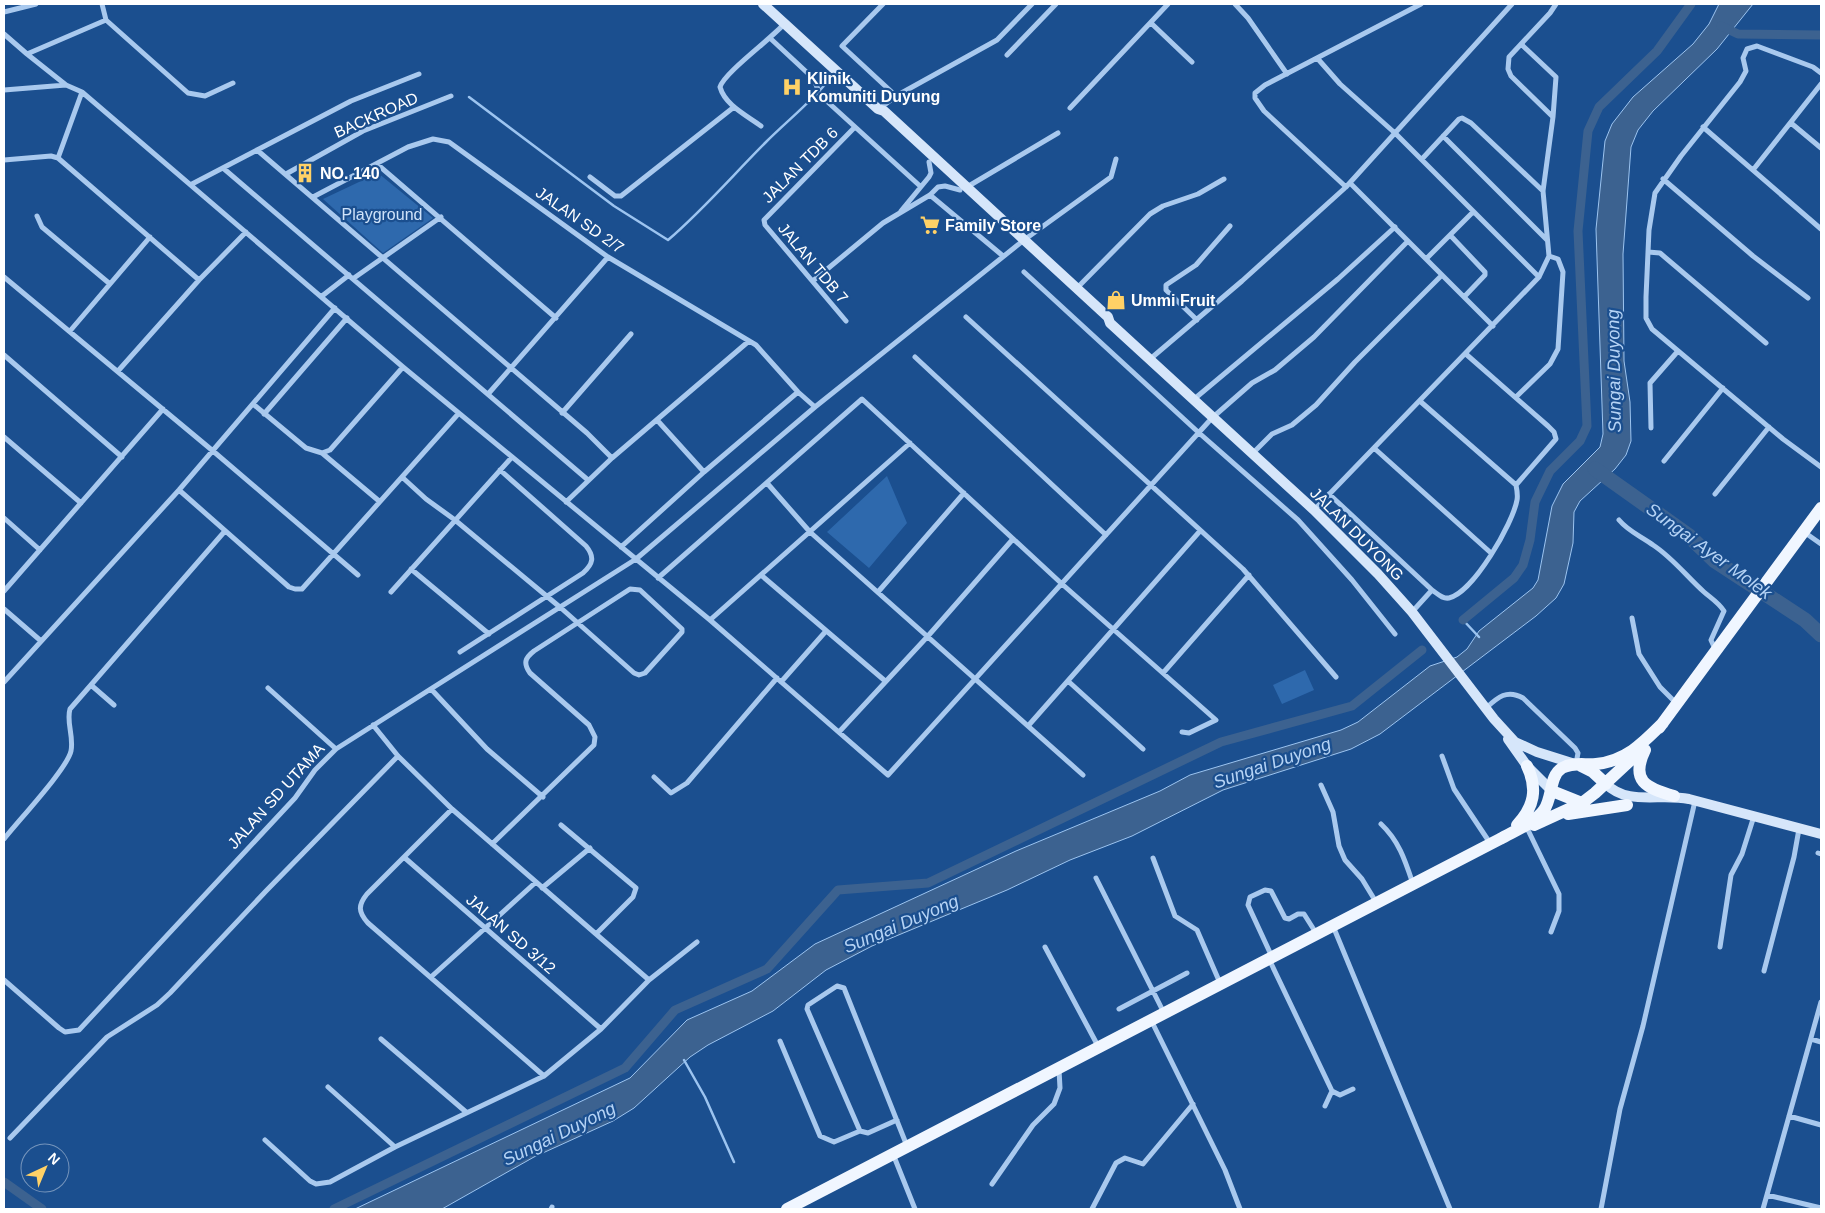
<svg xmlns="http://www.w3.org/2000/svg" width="1825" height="1213" font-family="Arial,sans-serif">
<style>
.green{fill:#2e69ad}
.water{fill:#3c6290;stroke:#9cc4f0}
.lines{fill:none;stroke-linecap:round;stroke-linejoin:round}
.stream{stroke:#9cc4f0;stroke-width:2.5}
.canal{stroke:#3c6290;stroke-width:9}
.river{stroke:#3c6290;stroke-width:15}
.minor{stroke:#a9c9ee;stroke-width:5}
.secondary{stroke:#d6e6fa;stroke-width:10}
.primary{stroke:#f0f6ff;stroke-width:12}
.labels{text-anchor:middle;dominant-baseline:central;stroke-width:4.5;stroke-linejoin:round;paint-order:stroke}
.poi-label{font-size:16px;font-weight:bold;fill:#fff;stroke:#1b4f8f;text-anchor:start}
.street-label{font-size:16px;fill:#fff;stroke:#1b4f8f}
.park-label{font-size:16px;fill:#cfe3fa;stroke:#1b4f8f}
.water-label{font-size:18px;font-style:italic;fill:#b5d3f5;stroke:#1b4f8f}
</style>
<rect width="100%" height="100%" fill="#1b4f8f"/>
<path class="green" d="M378,173l55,45 -50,35 -60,-54z
M887,476l20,47 -38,45 -42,-36z
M1305,670l9,20 -32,14 -9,-19z"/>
<path class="water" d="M1719,4h34l-36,45 -64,62 -15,19 -7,17 -8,107 1,107 6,41 1,39 -5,14 -11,14 -35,32 -6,11 -1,31 -9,41 -8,14 -20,18 -156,118 -29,15 -128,41 -91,46 -62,24 -63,30 -135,56 -46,24 -53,41 -65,34 -18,12 -56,51 -21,13 -79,36 -92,52h-87l275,-131 57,-58 65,-29 63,-47 201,-93 144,-60 30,-16 151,-45 17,-8 72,-56 27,-9 10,-8 12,-18 54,-43 5,-8 14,-74 11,-22 37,-37 3,-13 -7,-205 9,-88 7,-17 21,-27 60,-53 16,-20z"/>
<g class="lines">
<path class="stream" d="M469,97l145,109 54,34c35,-30 65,-65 98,-98 21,-21 44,-39 62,-61
M1463,620l16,17
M684,1060l21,37 29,65"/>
<path class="canal" d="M1721,26l17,8 83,1
M1463,620l51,-42 9,-13 7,-25 5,-38 15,-31 30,-30 7,-15 -9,-195 10,-100 11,-24 58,-56 34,-47
M4,1182l38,27
M334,1209l291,-141 50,-58 92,-41 71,-79 90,-7 293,-141 131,-36 70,-56"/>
<path class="river" d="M1595,469l93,66 27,26 90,59 16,15"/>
<path class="minor" d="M102,4l4,16 82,73 17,3 28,-13
M883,4l-41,42 54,50
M1235,4l13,14 39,56
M4,12l32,-8
M106,20l-79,34 39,31 16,7 321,275 307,253 178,155 324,-357 40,-35 23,-13 39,-33 94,-96
M1151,23l41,39
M4,34l23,20
M771,39l43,40 6,16 100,91
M1521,44l35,33 -3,40
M1007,55l49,-51
M1318,59l22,25 56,50 143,143
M1821,73l-8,-6 -56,-21 -10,3 -4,9 3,13 -6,11 -59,74 -26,37 -6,37 -3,67v21l6,11 131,110 38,28
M4,90l62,-5
M1070,108l98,-104
M879,109l17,-13 101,-56 35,-36
M1791,123l30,25
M761,126c-15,-11 -36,-21 -41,-39 4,-14 51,-48 64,-63
M1703,127l118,102
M1443,136l104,104
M257,150l330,283 25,25
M58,158l24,-66
M1422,159l37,-40 3,-1 9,5 72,68
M4,160l47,-4 7,2 141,122
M377,164l179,154
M223,168l365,312
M1753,170l68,-86
M286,174l77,-43 88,-35
M590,177l25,19h6l113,-89
M1663,179l90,77 55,42
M1350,183l143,143
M192,184l159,-83 68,-27
M967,187l91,-54
M1346,187l-82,-76 -9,-13v-5l10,-8 156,-81
M930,195l73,61
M313,197l95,-50 25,-8 16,3 159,115 148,88 42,47 17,15
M901,211l28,-34 2,-4 -2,-11
M37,216l5,11 68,57
M1450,235l35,37v3l-21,22
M1648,252l12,1 106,90
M1426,259l47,-47
M1024,272l174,160 100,88 54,60 43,54
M4,277l209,174 145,124
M354,278l87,-61
M814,280l69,-57 47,-28 8,-8 7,-1 15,4
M1077,288l73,-74 13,-8 35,-12 26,-15
M322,296l27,-21
M966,317l277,252 93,108
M1197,320l-31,-30v-5l30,-20 34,-39
M846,321l-81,-96 -1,-5 90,-92
M70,331l80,-94
M4,355l118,102
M915,357l191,178
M1149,360l93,-79 104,-94 166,-183
M118,371l81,-91 47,-48
M489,393l119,-136
M1516,397l34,-33 8,-15 5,-77 -5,-13 -9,-3
M1193,400l145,-121 57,-52
M1421,402l95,83
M253,404l53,44 16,5 8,-3 73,-83
M562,413l69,-79
M264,414l83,-96
M657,420l47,52
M1651,428l-1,-45 28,-32
M4,437l77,66
M1374,448l117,105
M322,453l57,48
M1252,454l20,-20 20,-9 24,-20 39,-43 87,-87
M1664,461l59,-73
M402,477l24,22 29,21 106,88 73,65 5,2 6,-2 37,-41v-3l-42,-39 -10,-1 -96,62c-9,7 -11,12 -4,22l59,52 6,12 -1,8 -102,99
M767,483l43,49 273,243
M179,490l110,97 6,2h7l157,-176
M1329,494l103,96
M1715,494l54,-67
M566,502l46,-44 137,-117
M1314,510l225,-233 10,-21 -6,-65 10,-74 -42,-41 -3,-7 1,-12 41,-44 6,-9
M4,518l36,32
M1619,520c10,12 22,16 34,25 20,13 34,32 51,47 7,6 15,11 20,19l-13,29 4,9
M1804,532l17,12
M621,547l83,-75 94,-80
M411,569l78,65
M761,575l123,105
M658,578l204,-179 200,185 154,136 -27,13 -7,-1
M4,591l159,-182
M391,592l121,-135
M878,592l86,-99
M4,609l37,32
M1412,612l20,-22c6,4 10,9 17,8 24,-5 64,-75 68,-98 1,-5 0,-10 -1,-15l40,-46 -2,-7 -6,-6 -81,-71
M1632,618l7,36 21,33 17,17
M710,620l200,-177
M460,652l123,-79c10,-9 12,-16 3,-27l-86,-76
M1163,673l86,-98
M1068,681l75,68
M4,682l175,-192 156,-182
M781,682l45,-51
M91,685l23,20
M268,688l68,61
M431,689l56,60 56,48
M1486,708c12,-11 21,-19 37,-10l52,50 3,5 -2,11
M373,725l25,31 54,53 197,171
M1028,726l172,-195
M839,732l89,-96 85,-97
M1442,756l12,33 36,54
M654,777l17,16 16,-10 90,-105
M1321,785l12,27 6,34 6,14 17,19 14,23
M452,809l-85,85c-9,11 -9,18 1,29l176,153
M1381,824c18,17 24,36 32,60
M561,825l75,63 -3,9 -36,36
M1527,828l32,66v17l-8,21
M4,839c14,-18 63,-70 67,-88 3,-15 -5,-29 -1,-42l155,-178
M1818,853l3,1
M405,858l196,171
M1153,858l22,58 22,14 23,53
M1096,878l68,135
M542,888l48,-40
M1333,926l117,283
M1045,947l53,99
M1720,947l11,-72 11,-21 12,-38
M1272,957l-24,-52 2,-8 15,-7 6,1 14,27 4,1 9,-5h6l12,19
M1269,959l63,132 -7,15
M1764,971l30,-114 5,-28
M431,977l105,-95
M4,980l55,48 6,4 14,-2 216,-232 20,-28 21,-21 300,-190 179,-152 209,-167 87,-63 5,-18
M1119,1009l68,-36
M1151,1020l74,150 15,39
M381,1039l85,73
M1811,1039l10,3
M780,1041l40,95 14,6 26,-11
M328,1087l67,60
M1332,1091l8,4 13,-6
M1789,1116l32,9
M897,1120l-29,13 -8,-2 -53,-122 1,-4 29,-19 7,2 63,158
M10,1138l97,-101 50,-32 13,-12 96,-102 132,-135
M265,1140l45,41 6,3 14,-2 65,-35 149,-71 57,-47 48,-49 48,-38
M893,1154l22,55
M992,1184l41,-59 21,-21 6,-16 -1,-18
M1767,1195l54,13
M551,1209l1,-2
M1092,1209l24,-46 9,-5 18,6 50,-60
M1601,1209l19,-100 23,-83 52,-225
M1763,1209l58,-207"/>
<path class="secondary" d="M763,4l115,105 6,2 224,206 2,6 204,187 64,64 34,38 82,107 21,23 22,10 38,12
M1508,739l19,27 25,25
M1606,784c22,22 53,9 83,15l132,35"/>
<path class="primary" d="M1659,728l162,-220
M1645,750c-15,31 1,38 29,46
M1581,766l12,6 13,12
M1552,791l30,12
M1568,814l59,-9
M1517,825c17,-18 21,-36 10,-59
M1534,825l48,-22 13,-10 41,-38
M787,1209l713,-370c14,-8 35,-16 44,-29 9,-13 5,-34 18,-42 10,-6 23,-3 34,-4 30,-3 47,-21 67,-41"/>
</g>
<defs>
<symbol id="hospital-bare" viewBox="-9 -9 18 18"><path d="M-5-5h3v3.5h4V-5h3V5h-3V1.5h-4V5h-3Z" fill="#ffd166" stroke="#1b4f8f" stroke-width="2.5" paint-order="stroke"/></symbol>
<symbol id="building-bare" viewBox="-9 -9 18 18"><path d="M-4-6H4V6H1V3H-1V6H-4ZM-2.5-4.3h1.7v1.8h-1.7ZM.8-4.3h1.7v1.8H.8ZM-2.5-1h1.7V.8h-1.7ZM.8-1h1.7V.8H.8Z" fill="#ffd166" stroke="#1b4f8f" stroke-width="2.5" paint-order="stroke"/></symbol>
<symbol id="supermarket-bare" viewBox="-9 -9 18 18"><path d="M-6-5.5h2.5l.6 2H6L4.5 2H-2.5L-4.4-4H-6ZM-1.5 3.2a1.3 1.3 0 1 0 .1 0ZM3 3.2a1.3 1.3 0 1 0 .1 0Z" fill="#ffd166" stroke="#1b4f8f" stroke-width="2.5" paint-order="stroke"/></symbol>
<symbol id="shop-bare" viewBox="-9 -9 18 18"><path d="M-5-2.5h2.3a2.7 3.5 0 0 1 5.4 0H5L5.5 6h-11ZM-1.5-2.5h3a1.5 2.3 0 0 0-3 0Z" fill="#ffd166" stroke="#1b4f8f" stroke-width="2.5" paint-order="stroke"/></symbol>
</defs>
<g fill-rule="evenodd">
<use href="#hospital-bare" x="778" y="73" width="28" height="28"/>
<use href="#building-bare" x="291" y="159" width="28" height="28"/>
<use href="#supermarket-bare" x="916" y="211" width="28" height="28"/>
<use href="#shop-bare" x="1102" y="286" width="28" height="28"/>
</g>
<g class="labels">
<g class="poi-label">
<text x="807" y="78">Klinik<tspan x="807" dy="18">Komuniti Duyung</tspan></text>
<text x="320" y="173">NO. 140</text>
<text x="945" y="225">Family Store</text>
<text x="1131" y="300">Ummi Fruit</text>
</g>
<g class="street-label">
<text transform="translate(376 115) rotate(-24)">BACKROAD</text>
<text transform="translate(800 165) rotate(-45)">JALAN TDB 6</text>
<text transform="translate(580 220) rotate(35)">JALAN SD 2/7</text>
<text transform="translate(813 263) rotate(50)">JALAN TDB 7</text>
<text transform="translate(1357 534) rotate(45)">JALAN DUYONG</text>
<text transform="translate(276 796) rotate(-48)">JALAN SD UTAMA</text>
<text transform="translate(511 934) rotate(41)">JALAN SD 3/12</text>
</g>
<g class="park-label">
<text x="382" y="214">Playground</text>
</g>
<g class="water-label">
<text transform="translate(1614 371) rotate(-91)">Sungai Duyong</text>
<text transform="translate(1709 551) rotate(36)">Sungai Ayer Molek</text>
<text transform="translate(1272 763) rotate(-19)">Sungai Duyong</text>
<text transform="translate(901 924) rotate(-23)">Sungai Duyong</text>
<text transform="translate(559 1134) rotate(-26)">Sungai Duyong</text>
</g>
</g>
<rect width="1825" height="1213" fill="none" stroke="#ffffff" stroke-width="10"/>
<g transform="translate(45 1168) rotate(44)"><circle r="24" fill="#1b4f8f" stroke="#7695bc"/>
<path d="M0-4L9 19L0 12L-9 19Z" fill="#ffd166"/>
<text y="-8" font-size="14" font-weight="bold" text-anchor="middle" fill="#ffffff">N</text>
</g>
</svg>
